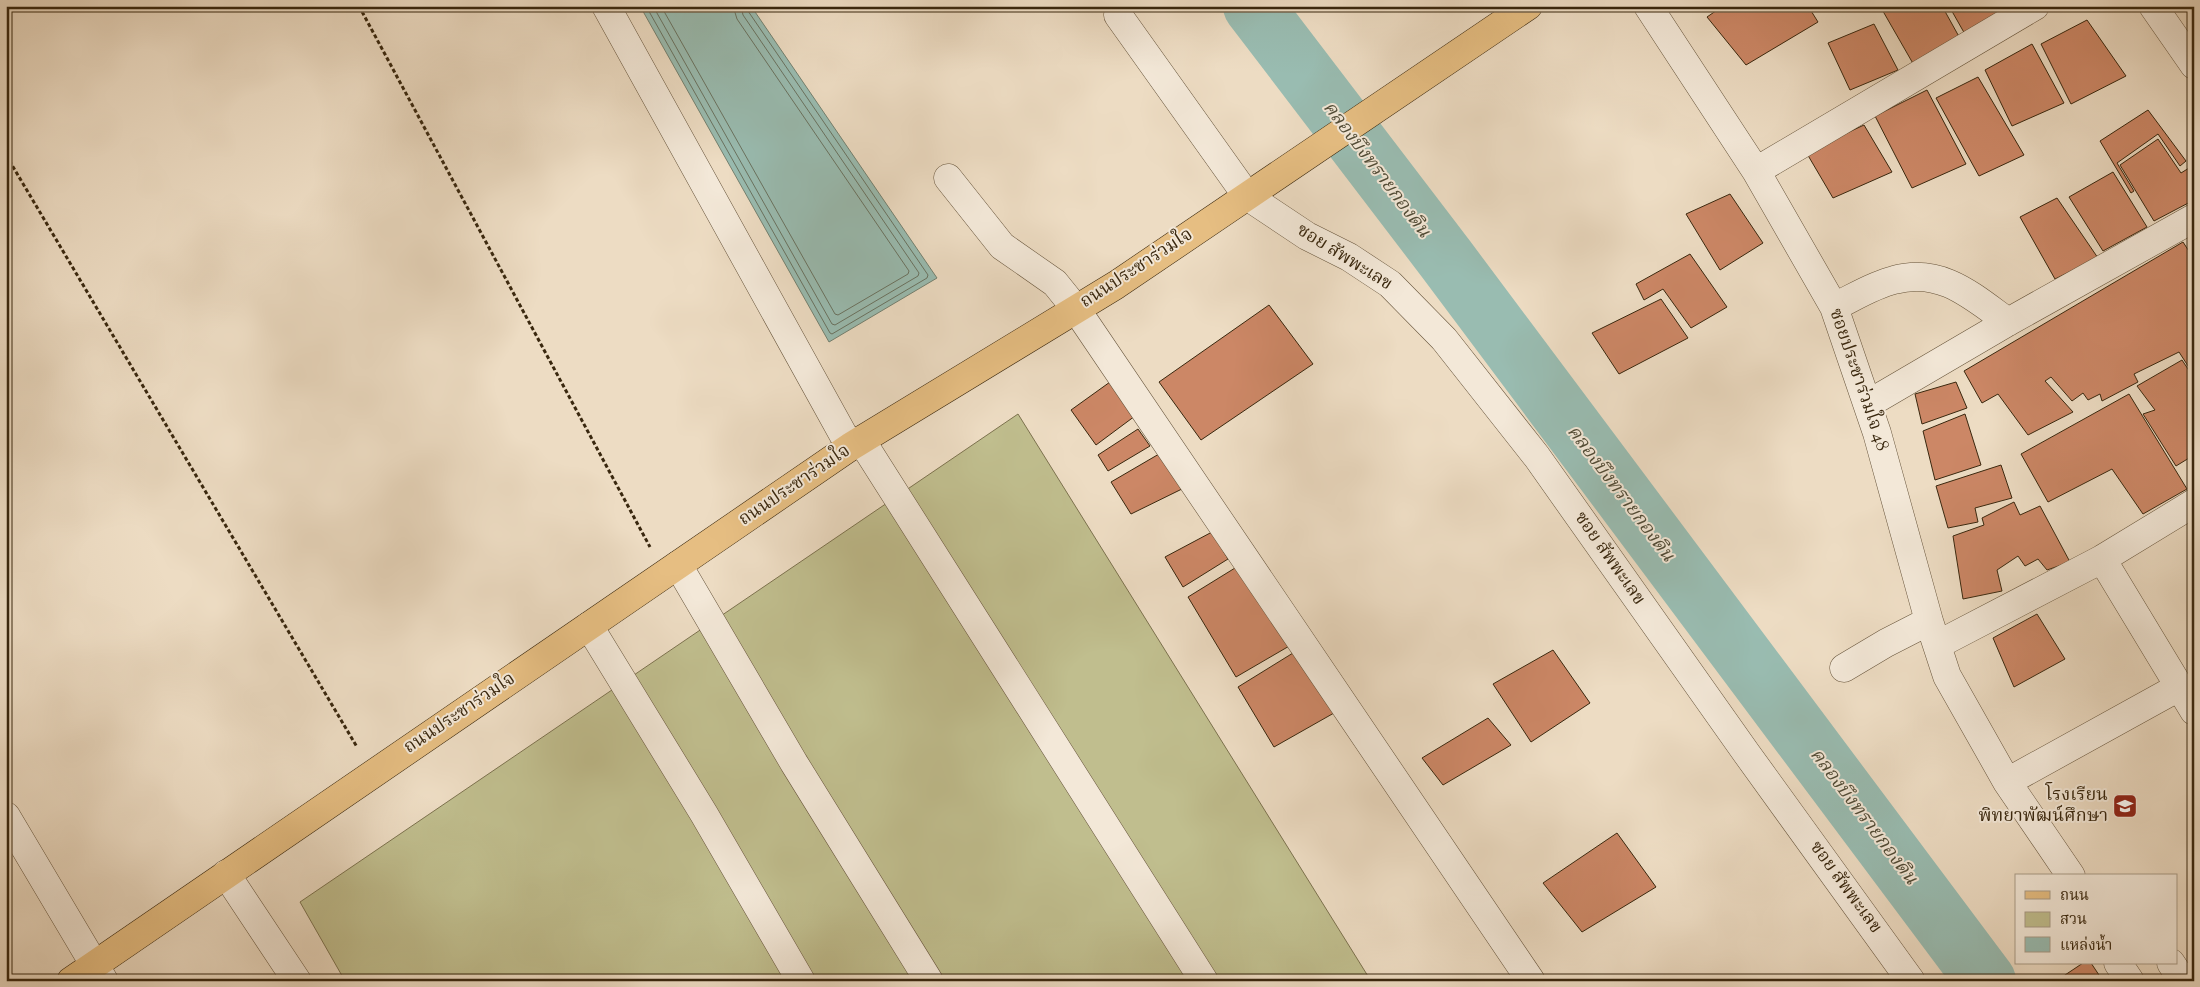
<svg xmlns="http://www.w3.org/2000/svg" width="2200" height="987" font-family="'Sorts Mill Goudy','Noto Serif Thai',serif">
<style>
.green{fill:#c0be8e;stroke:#7c724e}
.water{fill:#99bcb1;stroke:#738070}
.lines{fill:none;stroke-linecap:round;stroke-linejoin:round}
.shore{stroke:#697260;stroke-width:1}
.river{stroke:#99bcb1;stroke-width:60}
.building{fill:#cc8766;stroke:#39270e}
.minor-casing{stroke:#66543b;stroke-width:29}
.major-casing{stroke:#39270e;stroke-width:29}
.path{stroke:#39270e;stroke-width:3;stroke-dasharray:4 2.5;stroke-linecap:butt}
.minor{stroke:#f3e8d8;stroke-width:28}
.major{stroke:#e6be82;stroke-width:28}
.labels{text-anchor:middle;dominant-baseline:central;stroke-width:4;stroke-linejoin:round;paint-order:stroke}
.street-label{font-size:18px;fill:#39270e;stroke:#f3e8d8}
.poi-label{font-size:18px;fill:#39270e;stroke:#f3e8d8;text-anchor:end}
.water-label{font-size:19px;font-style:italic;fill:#514c37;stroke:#f3e8d8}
</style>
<rect width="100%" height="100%" fill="#eddcc3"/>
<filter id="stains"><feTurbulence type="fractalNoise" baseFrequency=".004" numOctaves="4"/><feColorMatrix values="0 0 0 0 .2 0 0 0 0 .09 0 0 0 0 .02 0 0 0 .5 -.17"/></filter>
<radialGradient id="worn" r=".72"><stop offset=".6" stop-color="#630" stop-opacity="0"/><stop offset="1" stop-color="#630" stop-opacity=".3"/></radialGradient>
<path class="green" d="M1018,414l353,567h-1026l-45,-79z"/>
<path class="water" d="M640,6h111l186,272 -108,64z"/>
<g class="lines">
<path class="shore" d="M646,6l184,327 2,1 95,-56 1,-3 -180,-264 -1,-5
M653,6l179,318 3,1 83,-49 1,-3 -176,-258 -2,-9
M661,6l174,308 3,1 70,-41 1,-3 -172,-252 -4,-13"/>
<path class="river" d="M1253,6l193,253 540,722"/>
</g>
<path class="building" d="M1723,6h85l10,16 -72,43 -39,-48z
M1880,6h62l20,36 -47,25z
M1949,6h69l-52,30z
M2087,20l39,56 -55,28 -30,-60z
M1874,24l24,46 -48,20 -22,-47z
M2032,44l32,59 -52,23 -27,-56z
M1978,77l46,78 -45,21 -43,-78z
M1927,90l39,74 -54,24 -37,-72z
M2148,110l38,51 -6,5 -22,-32 -41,29 17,28 -3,2 -31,-52z
M1864,125l28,47 -59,26 -27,-46z
M2158,139l23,34 8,-5 5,7v25l-40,21 -34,-56z
M2113,172l34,55 -44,24 -34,-54z
M1730,194l33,49 -43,27 -34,-56z
M2057,198l41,60 -43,21 -35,-62z
M2183,242l11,17v107l-4,3 -11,-17 -45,22 4,8 -36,19 -2,-7 -12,6 -5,-7 -11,8 -21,-24 -6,4 28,31 -45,23 -30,-41 -16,9 -18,-32z
M1690,254l37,53 -36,21 -28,-39 -19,11 -8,-16z
M1661,299l27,39 -69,36 -27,-41z
M1269,305l44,59 -112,76 -42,-58z
M2182,360l12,18v77l-18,11 -33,-52 12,-4 -18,-24z
M1110,382l25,34 -39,29 -25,-35z
M1956,382l11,26 -45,16 -7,-30z
M2129,394l58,95 -44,25 -31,-45 -64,33 -27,-48z
M1965,414l16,51 -46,15 -12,-49z
M1138,429l12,17 -42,25 -10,-16z
M1159,454l27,33 -55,27 -20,-32z
M2001,465l11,33 -37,10 3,14 -30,6 -12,-42z
M2014,502l6,13 20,-9 30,56 -23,8 -9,-11 -13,7 -7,-10 -21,14 5,21 -39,8 -10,-63 31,-11 -2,-7z
M1212,532l16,27 -45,28 -18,-30z
M1235,568l56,77 -55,32 -48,-80z
M2037,614l28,45 -51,28 -21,-49z
M1553,650l37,53 -59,39 -38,-58z
M1293,653l41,60 -60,34 -36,-60z
M1488,718l23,27 -68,40 -21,-27z
M1617,833l39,54 -74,45 -39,-49z
M2083,963h8l12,18h-47z"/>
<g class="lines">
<defs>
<path id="minor" d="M606,6l244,441
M1648,6l108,165 78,136 43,126 52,188 18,55 60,106 64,94
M2153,6l41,59
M1118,15l129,181 60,40 42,21 41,27 54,55 93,118 210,297 164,227
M1756,171l279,-165
M948,178l54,68 53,37 21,26 455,672
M1834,307c19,-9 39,-22 60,-27 47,-13 78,16 114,42
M1868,404l140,-82 186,-104
M861,440l343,541
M2102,559l92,152
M678,565l116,198 135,218
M589,626l115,188 97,167
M1937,645l165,-86 92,-56
M1844,668l42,-25 43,-22
M2007,782l172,-95
M6,816l98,165
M226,874l71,107
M2118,963l12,18
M2171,963l12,18"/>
<path id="major" d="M71,981l779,-534 266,-162 412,-279"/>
</defs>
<use href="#minor" class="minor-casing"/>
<use href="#major" class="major-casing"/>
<path class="path" d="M359,6l291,541
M6,155l351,592"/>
<use href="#minor" class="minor"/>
<use href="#major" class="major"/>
</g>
<defs>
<symbol id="school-square" viewBox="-11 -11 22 22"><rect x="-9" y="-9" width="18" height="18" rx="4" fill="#8f2418" stroke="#f3e8d8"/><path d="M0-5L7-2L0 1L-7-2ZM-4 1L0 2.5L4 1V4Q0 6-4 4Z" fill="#fff"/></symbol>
</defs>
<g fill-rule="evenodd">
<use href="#school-square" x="2111" y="792" width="28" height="28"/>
</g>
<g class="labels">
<g class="street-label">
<text transform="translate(1344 258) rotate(32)">ซอย สัพพะเลข</text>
<text transform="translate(1137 269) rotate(-33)">ถนนประชาร่วมใจ</text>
<text transform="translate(1858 380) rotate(71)">ซอยประชาร่วมใจ 48</text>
<text transform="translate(795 486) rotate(-34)">ถนนประชาร่วมใจ</text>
<text transform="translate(1609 559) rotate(55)">ซอย สัพพะเลข</text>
<text transform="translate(460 714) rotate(-34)">ถนนประชาร่วมใจ</text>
<text transform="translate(1845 888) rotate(54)">ซอย สัพพะเลข</text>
</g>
<g class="poi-label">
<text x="2108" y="796">โรงเรียน<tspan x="2108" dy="21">พิทยาพัฒน์ศึกษา</tspan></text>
</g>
<g class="water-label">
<text transform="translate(1376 170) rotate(53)">คลองบึงทรายกองดิน</text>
<text transform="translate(1620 494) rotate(53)">คลองบึงทรายกองดิน</text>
<text transform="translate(1863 817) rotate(53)">คลองบึงทรายกองดิน</text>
</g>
</g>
<rect width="2200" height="987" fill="none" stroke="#eddcc3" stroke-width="25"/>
<rect x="8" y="8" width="2185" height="972" fill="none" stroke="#39270e" stroke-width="2.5"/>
<rect x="12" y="12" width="2175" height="962" fill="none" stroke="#39270e"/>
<rect x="2015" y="874" width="162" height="90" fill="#f3e8d8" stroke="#a99b87"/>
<rect x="2025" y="891" width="25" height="8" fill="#e6be82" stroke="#a99b87"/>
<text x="2060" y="900" font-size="15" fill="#39270e">ถนน</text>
<rect x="2025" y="912" width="25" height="15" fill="#c0be8e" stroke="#a99b87"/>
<text x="2060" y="924" font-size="15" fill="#39270e">สวน</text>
<rect x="2025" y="937" width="25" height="15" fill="#99bcb1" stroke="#a99b87"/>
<text x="2060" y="950" font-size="15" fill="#39270e">แหล่งน้ำ</text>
<rect width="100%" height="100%" filter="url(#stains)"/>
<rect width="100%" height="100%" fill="url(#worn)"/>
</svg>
